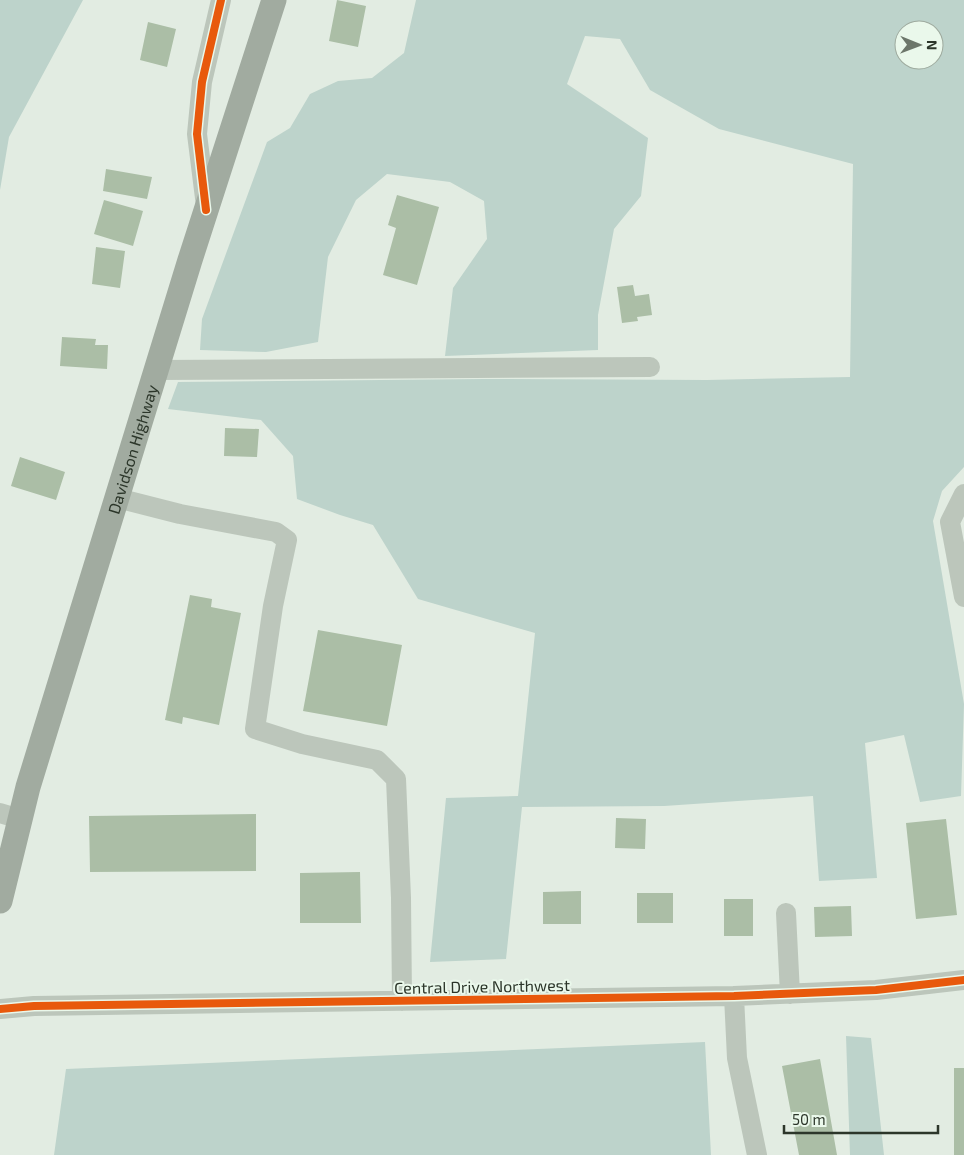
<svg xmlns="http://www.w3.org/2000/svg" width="964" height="1155" font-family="'Exo 2',sans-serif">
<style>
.green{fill:#bdd3cb;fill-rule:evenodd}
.building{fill:#abbea6}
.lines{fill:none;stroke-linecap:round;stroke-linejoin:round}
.minor{stroke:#bcc6bb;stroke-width:20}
.major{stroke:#a1aba0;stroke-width:25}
.cycleway-casing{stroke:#eaf8eb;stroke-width:11}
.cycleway{stroke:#e8590c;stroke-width:8}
.labels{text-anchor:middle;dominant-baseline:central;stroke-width:4;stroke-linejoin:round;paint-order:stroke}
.street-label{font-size:16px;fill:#2c362a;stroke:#eaf8eb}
</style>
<rect width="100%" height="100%" fill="#e2ece2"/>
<path class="green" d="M0,0h83l-74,137 -9,53z
M416,0h548v467l-22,24 -9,30 31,183 -3,92 -41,6 -16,-67 -39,8 12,135 -58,3 -6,-85 -149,10 -142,1 -16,152 -76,3 16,-164 72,-2 17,-163 -117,-34 -45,-74 -33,-10 -43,-16 -4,-43 -32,-36 -93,-11 10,-27 305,-3 224,1 143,-3 3,-213 -134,-35 -69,-39 -30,-51 -35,-3 -18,48 81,54 -7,58 -27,33 -16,86v35l-153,6 8,-68 34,-49 -3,-38 -34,-19 -63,-8 -31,26 -28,57 -10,85 -52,10 -66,-2 2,-31 65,-177 23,-14 20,-34 28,-13 34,-3 32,-25zM904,30h30v30h-30z
M846,1036l25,2 13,117h-34z
M705,1042l6,113h-657l12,-86z"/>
<path class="building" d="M337,0l29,6 -8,41 -29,-6z
M148,22l28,7 -9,38 -27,-7z
M106,169l46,8 -5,22 -44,-8z
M397,195l42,12 -22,78 -34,-10 13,-47 -8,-3z
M104,200l39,11 -10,35 -39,-12z
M96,247l29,4 -5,37 -28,-4z
M633,285l2,11 14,-2 3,21 -15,2 1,4 -16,2 -5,-36z
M62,337l34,2 -1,6h13l-1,24 -47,-3z
M225,428l34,1 -2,28 -33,-1z
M20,457l45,15 -9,28 -45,-14z
M190,595l22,4 -1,8 30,6 -22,112 -36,-8 -1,7 -17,-4z
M318,630l84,15 -15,81 -84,-15z
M256,814v57l-166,1 -1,-56z
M616,818l30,1 -1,30 -30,-1z
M946,819l11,96 -41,4 -10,-96z
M360,872l1,51h-61v-50z
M581,891v33h-38v-32z
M637,893h36v30h-36z
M724,899h29v37h-29z
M851,906l1,30 -37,1 -1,-30z
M820,1059l17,96h-38l-17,-89z
M954,1068h10v87h-10z"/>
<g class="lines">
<path class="minor" d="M206,206l-9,-72 5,-52 19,-82
M157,370l493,-3
M964,494l-14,28 14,75
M117,498l63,16 96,18 11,8 -14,66 -18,123 47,15 75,16 19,19 5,119 1,103
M0,813l20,6
M786,913l4,81
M734,996l3,62 20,97
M0,1009l34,-3 700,-10 142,-6 88,-10"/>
<path class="major" id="s1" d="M0,901l28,-114 162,-527 84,-260"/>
<defs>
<path id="cycleway" d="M206,210l-9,-76 5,-52 19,-82
M0,1009l34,-3 700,-10 142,-6 88,-10"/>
</defs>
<use href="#cycleway" class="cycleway-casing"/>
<use href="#cycleway" class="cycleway"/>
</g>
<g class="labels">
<g class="street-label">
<text stroke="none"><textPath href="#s1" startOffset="471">Davidson Highway</textPath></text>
<text transform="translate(482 986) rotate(-1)">Central Drive Northwest</text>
</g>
</g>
<g transform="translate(919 45) rotate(91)"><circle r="24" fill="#eaf8eb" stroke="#9eaa9e"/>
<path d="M0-4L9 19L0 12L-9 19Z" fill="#6c766a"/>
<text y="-8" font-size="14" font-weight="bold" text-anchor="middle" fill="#2c362a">N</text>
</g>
<path d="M784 1125v8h154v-8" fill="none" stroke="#2c362a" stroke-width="2.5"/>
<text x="792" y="1125" font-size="15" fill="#2c362a" stroke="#eaf8eb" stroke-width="4" paint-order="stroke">50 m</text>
</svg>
